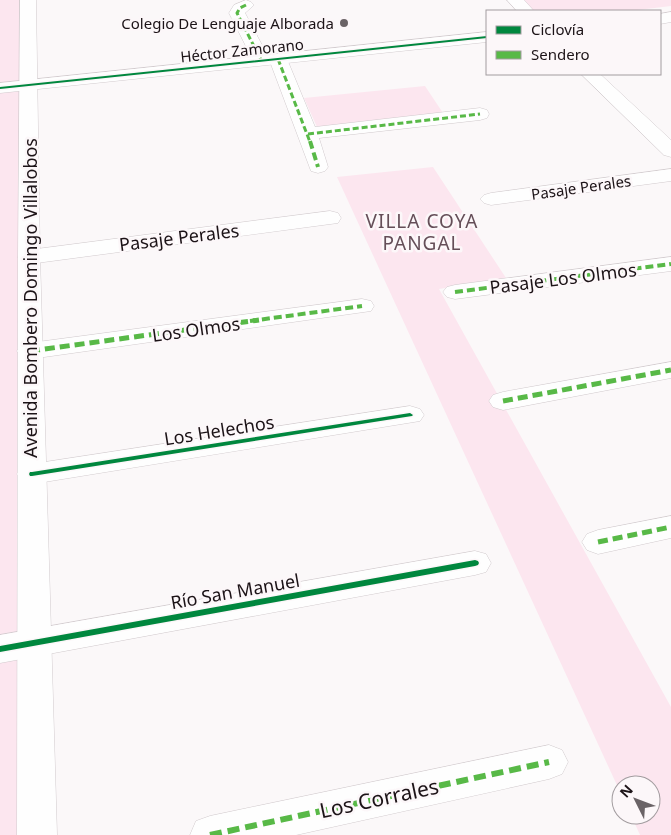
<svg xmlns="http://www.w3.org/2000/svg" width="671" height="835" font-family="'Noto Sans',sans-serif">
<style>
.green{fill:#fce6ef}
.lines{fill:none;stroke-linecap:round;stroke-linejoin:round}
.minor-casing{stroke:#d1cacd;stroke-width:1}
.tertiary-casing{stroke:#d1cacd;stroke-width:1}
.primary-casing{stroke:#d1cacd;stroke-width:1}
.minor{fill:#fefefe;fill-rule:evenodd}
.tertiary{fill:#fefefe;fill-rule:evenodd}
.primary{fill:#fefefe;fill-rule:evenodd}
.quiet-far3{stroke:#58b947;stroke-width:3;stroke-dasharray:6 3;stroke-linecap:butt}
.quiet-far2{stroke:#58b947;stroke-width:4;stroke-dasharray:8 4;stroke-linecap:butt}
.quiet-far1{stroke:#58b947;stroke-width:5;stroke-dasharray:10 5;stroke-linecap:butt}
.quiet{stroke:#58b947;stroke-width:6;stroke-dasharray:12 6;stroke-linecap:butt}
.cycleway-casing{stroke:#fcf7f9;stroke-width:3}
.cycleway{fill:#00873e;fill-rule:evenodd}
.poi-dot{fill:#6a6366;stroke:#fcf7f9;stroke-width:2}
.labels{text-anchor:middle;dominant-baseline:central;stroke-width:5;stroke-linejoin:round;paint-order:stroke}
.far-poi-label{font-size:15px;fill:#1c1317;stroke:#fcf7f9;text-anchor:end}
.far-street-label{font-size:15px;fill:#1c1317;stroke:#fcf7f9}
.street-label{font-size:18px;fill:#1c1317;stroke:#fcf7f9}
.neighbourhood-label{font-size:19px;letter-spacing:1px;fill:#654e58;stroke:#fcf7f9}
.near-street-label{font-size:21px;fill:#1c1317;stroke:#fcf7f9}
</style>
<rect width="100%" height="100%" fill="#fbf8f9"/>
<path class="green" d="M0,0h23l1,835h-24z
M518,0h153v6l-42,5h-98z
M425,86l18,27 -126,14 -13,-29z
M433,167l73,111 -67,11 232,418v128h-31l-9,-20h20v-30h-30v9l-284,-617z"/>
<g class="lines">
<defs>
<path id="minor" d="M246,0l5,2 3,3 -9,8 25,47 -3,4 -6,1 -6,-1 -26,-51 5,-8z
M278,54l6,1 3,4 28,68 165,-19 7,2 2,4 -2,4 -7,2 -161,18 9,29 -3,4 -7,2 -7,-2 -42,-112 3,-4z
M671,169v12l-180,24 -7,-2 -4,-4 4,-4 7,-2z
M330,211l8,2 3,5 -3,5 -309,41 -8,-2 -3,-5 3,-5 8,-2z
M671,257v14l-216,28 -8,-2 -4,-5 4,-5 8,-2z
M362,299l9,2 3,5 -3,5 -341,48 -9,-2 -4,-6 4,-6 9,-2z
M671,362v16l-168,32 -10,-3 -4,-6 4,-6 10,-3z
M410,406l10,3 4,6 -4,6 -388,63 -10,-3 -5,-7 5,-7 10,-3z
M671,516v22l-73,16 -11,-4 -5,-8 5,-8 11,-4z
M475,551l11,3 5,9 -5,9 -11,3 -475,88v-28z
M549,745l13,5 6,12 -6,12 -13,5 -253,56h-106l6,-14 14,-5z"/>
<path id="tertiary" d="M507,0h17l10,11h-17z
M671,12v10l-11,2v-10z
M487,32v10l-487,51v-10z
M581,74h19l71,66v17l-7,-2z"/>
<path id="primary" d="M20,0h16l4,257 17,578h-40l1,-578z"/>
</defs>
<use href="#minor" class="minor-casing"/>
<use href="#tertiary" class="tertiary-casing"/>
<use href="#primary" class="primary-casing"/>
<use href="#minor" class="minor"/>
<use href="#tertiary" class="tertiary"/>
<use href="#primary" class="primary"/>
<path class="quiet-far3" d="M246,5l-6,3 -3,5 24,47
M278,59l32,83
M308,134l172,-20"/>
<path class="quiet-far2" d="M310,141l8,26
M455,292l216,-28
M250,321l112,-15"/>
<path class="quiet-far1" d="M30,351l229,-31
M503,401l168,-31
M598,542l73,-15"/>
<path class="quiet" d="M210,835l339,-73"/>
<defs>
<path id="cycleway" d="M487,36v2l-487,51v-2z
M410,413l3,2 -1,1 -380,60h-2l-1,-2 1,-2h2z
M475,560l3,1 1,2 -1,2 -3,1 -475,86v-6z"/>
</defs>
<use href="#cycleway" class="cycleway-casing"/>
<use href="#cycleway" class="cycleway"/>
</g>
<circle class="poi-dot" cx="344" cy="23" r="5"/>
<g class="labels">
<g class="far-poi-label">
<text x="334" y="23">Colegio De Lenguaje Alborada</text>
</g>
<g class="far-street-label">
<text transform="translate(242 50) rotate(-6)">Héctor Zamorano</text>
<text transform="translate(581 187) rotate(-8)">Pasaje Perales</text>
</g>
<g class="street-label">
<text transform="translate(179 237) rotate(-7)">Pasaje Perales</text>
<text transform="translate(563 278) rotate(-7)">Pasaje Los Olmos</text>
<text transform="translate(30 298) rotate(-90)">Avenida Bombero Domingo Villalobos</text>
<text transform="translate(196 329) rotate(-8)">Los Olmos</text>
<text transform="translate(219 430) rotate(-9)">Los Helechos</text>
<text transform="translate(235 591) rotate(-10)">Río San Manuel</text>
</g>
<g class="neighbourhood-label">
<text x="422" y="221">VILLA COYA<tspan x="422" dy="22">PANGAL</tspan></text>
</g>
<g class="near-street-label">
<text transform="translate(379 798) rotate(-12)">Los Corrales</text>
</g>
</g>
<rect x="486" y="10" width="175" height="65" fill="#fcf7f9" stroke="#a29c9f"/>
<rect x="496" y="26" width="25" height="8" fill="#00873e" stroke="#a29c9f"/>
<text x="531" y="35" font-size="15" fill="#1c1317">Ciclovía</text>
<rect x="496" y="51" width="25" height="8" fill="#58b947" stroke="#a29c9f"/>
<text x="531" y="60" font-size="15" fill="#1c1317">Sendero</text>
<g transform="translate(636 800) rotate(312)"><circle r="24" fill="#fcf7f9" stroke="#a29c9f"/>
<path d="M0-4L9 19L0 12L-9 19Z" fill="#6a6366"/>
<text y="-8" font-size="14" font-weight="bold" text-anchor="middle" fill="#1c1317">N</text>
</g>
</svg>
